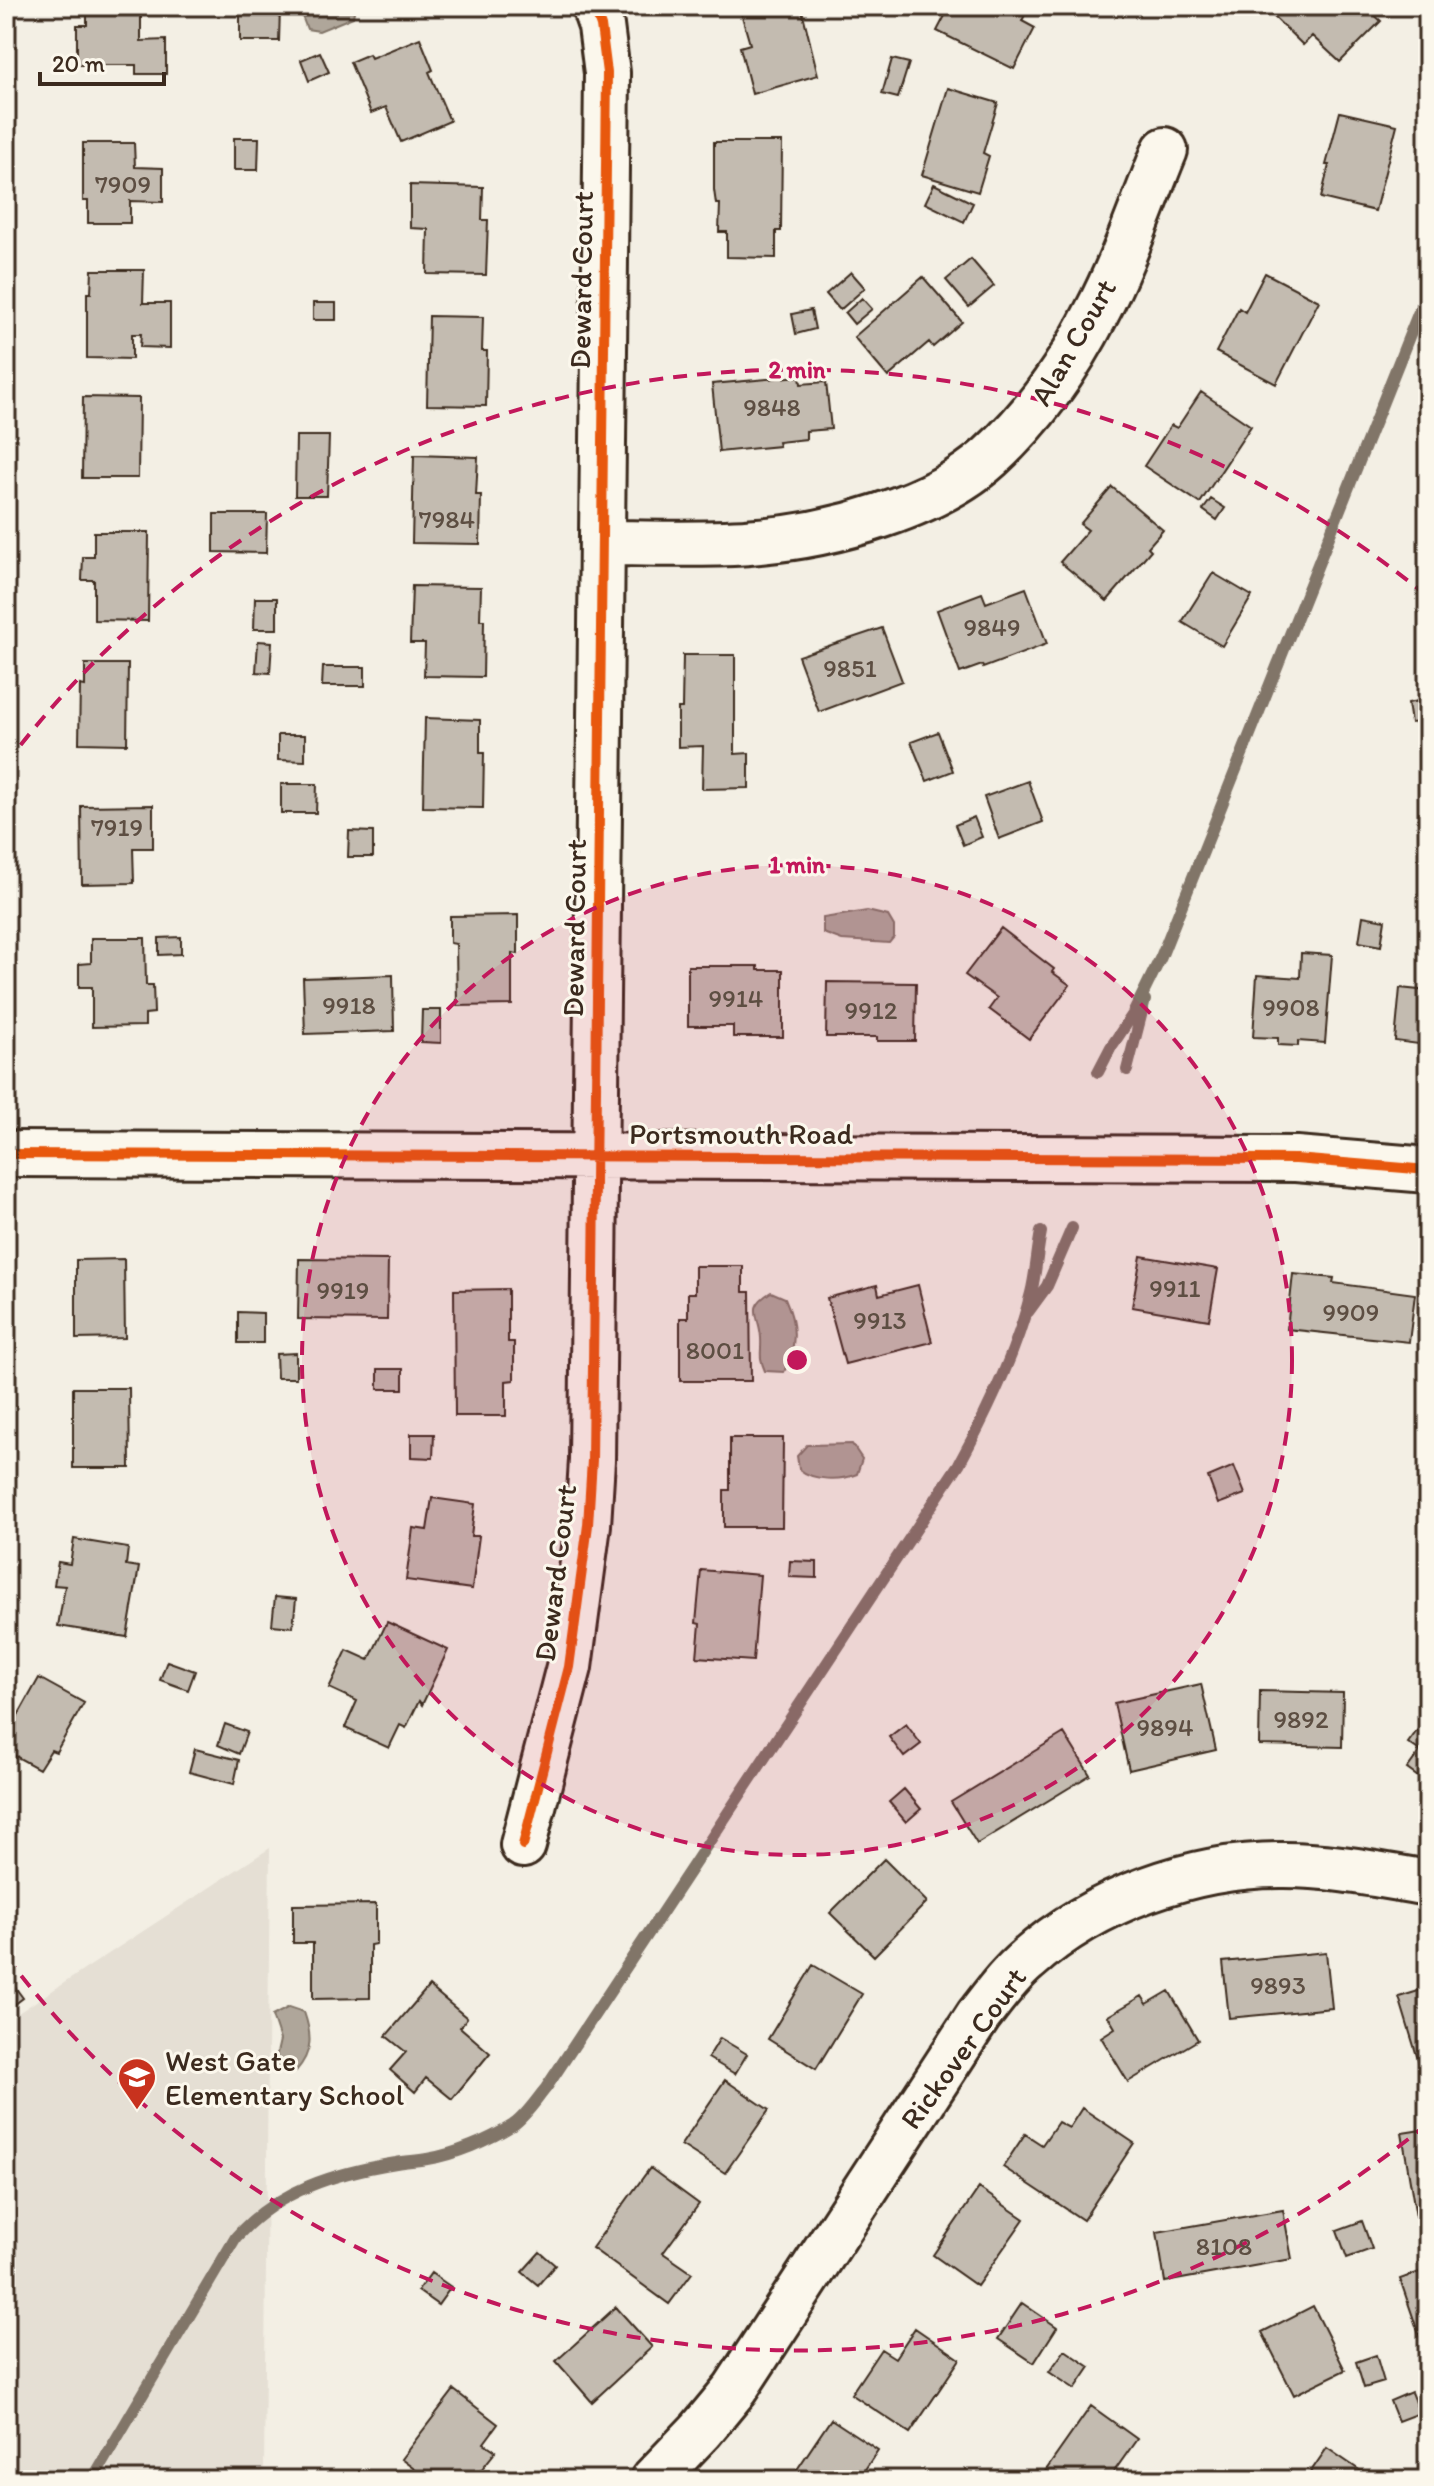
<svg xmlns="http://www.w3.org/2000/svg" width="1434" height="2486" font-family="Itim,sans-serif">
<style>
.built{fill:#e5dfd4}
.water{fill:#afa69a;stroke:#817468;stroke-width:2}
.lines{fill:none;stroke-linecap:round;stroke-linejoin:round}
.stream{stroke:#817468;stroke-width:12}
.building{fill:#c3bbb0;stroke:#3b2a1e;stroke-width:2}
.minor-casing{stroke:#3b2a1e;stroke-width:50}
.minor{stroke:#fbf7ec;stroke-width:44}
.cycleway-casing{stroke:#fbf7ec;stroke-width:15}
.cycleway{stroke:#e8590c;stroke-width:10}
.ring{fill:none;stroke:#c2185b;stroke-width:4;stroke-dasharray:14 10}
.labels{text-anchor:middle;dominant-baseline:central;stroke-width:6;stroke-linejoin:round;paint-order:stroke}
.number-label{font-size:26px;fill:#5d4e42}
.street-label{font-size:30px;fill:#3b2a1e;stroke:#fbf7ec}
.poi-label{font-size:30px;fill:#3b2a1e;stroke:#fbf7ec;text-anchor:start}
.centre{fill:#c2185b;stroke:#fbf7ec;stroke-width:4}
.ring-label{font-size:24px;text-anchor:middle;font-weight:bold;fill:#c2185b;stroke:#fbf7ec;stroke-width:6;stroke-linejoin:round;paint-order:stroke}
</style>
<rect width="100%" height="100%" fill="#f3efe4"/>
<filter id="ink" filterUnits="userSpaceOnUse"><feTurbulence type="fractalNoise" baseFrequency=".0125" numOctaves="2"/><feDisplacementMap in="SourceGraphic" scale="16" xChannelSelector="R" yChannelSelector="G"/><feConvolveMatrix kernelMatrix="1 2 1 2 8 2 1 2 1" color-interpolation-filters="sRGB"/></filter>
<g filter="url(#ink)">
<path class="built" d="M270,1848l-6,623 -12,9h-246v-459z"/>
<path class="water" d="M302,6h53l-2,11 -34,14 -12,-2 -7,-18z
M867,911l21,5 6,10v11l-5,6 -47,-3 -19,-7v-15z
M771,1292l14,6c12,27 12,48 -1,74l-19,-1c-7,-16 -3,-18 -4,-33 -1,-23 -16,-30 10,-46z
M852,1444l10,15 -5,15c-17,7 -44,7 -58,-5l-2,-13 10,-11z
M289,2007l15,5c8,23 9,40 -8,59l-13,1 -8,-10 5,-22 -8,-24z"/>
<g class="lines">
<path class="stream" d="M1127,1070l18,-70
M1098,1072l13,-25 22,-33 28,-57 267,-668
M1028,1312l19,-26 25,-58
M92,2480l144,-243c42,-47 99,-64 160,-74 10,-2 20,-2 31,-4 27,-4 62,-19 86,-34 13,-9 23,-25 33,-37l413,-624c28,-51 58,-115 72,-171 5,-20 6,-41 10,-61"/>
</g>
<path class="building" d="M87,6h54v35l25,-1v34h-30v-9h-59v-40h10z
M739,6h62l17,69 -66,19 -12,-47 10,-3z
M950,6h79l-7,15 13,7 -21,41 -77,-38z
M1275,6h90l16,15 -41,41 -28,-26 -9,9 -34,-33z
M240,8h40l-1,33h-39z
M420,38l13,32 -4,2 21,49 -49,21 -15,-35 -15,6 -21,-51 19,-8 2,4z
M320,52l9,20 -20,9 -8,-21z
M892,59l17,4 -11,35 -16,-4z
M948,88l50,15 -15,50 6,3 -11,36 -56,-17z
M1340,112l57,13 -22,86 -54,-13 8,-33h-3z
M234,138h25l-1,32h-24z
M714,142h68l-1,89h-5v27l-49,-1v-25h-8l1,-28h-4l-2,-14z
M83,143h51l1,24 28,1v34l-33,-1v22h-42v-22h-5z
M934,184l39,19 -9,19 -39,-19z
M410,185l73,2 -1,33h6l-2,55 -59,-1 1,-45 -18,-1z
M971,259l23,27 -25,21 -23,-27z
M92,270h52l-1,33h27v45l-30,-1 1,-13h-9v25l-45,-1v-65h4z
M851,272l14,16 -25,22 -14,-16z
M1265,273l54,28 -43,83 -60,-32 23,-44 6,4z
M923,277l39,45 -29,25 -4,-5 -41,35 -34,-40z
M862,298l10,11 -18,15 -9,-11z
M313,303h23v17h-23z
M811,310l4,19 -19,5 -4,-20z
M429,316l54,1 -1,34h5l-1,55 -59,-1z
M800,376l1,8 25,-2 5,47 -25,2v8l-28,3 1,4 -60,6 -7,-68z
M1201,392l50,34 -51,77 -56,-37 27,-41 6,3z
M83,397l56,1 -1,80h-56z
M296,436h33l-2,60h-32z
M414,455l64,2 -2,38h5l-1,49 -68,-1z
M1112,487l51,43 -15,17 3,3 -44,51 -47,-39 28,-32 -8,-6z
M1211,499l14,9 -8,12 -14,-10z
M214,514h53l-1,39 -52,-1z
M94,532h55l-1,89 -54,-1v-40h-12l1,-23h11z
M1213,573l39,23 -30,50 -40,-24z
M412,586l69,1 -1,33h4l-1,57 -59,-1 1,-33h-15z
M1026,588l21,56 -64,24 -1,-3 -22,8 -23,-63 45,-17 4,10z
M255,598h22v31h-23z
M882,628l20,53 -83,31 -21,-56z
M258,641l14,1 -2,31 -14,-1z
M683,655h52v99l14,-1v35l-47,1 1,-43 -25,1v-39h4z
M85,664h43l-1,80 -48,-1 1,-58 5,1z
M323,667h42v19h-43z
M1428,699v22l-17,2 -3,-20z
M425,718l55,2v33h4l-1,55 -60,-1z
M938,732l15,39 -26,10 -16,-39z
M278,735h27v26l-27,-1z
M1028,781l15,41 -44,17 -15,-42z
M281,784h36l-1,29h-35z
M153,805v43h-20l1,35 -52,1 -1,-78z
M974,817l8,20 -19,8 -8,-20z
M349,831l24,1v25h-25z
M518,915v39l-6,-1v52l-55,1 -1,-62 -6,-1v-27z
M1363,916l22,4 -4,26 -22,-4z
M1001,928l53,41 -2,3 18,13 -41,54 -40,-30 8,-11 -32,-23z
M181,937v17l-22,1v-17z
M91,938h54l1,47h7l1,28 -9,1v12l-53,1v-40h-13v-23l12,-1z
M1301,953l31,2 -7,88 -27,-2v5l-20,-1v-7l-25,-1 4,-62 43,3z
M688,966h70v4h25v67h-50v-11h-45z
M393,975l1,56 -89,3 -2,-56z
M827,982l89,1 -1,58h-38v-4h-51z
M1400,988l28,3v65l-2,-1 1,-10 -32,-4z
M422,1010h19v33l-20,-1z
M1141,1256l77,13 -9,51 -77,-13z
M124,1259l1,79 -49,1v-79z
M299,1259l89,1 -1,60 -89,-1z
M695,1266h48v26h7l1,89h-71v-63h8v-25h7z
M1293,1274l41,4 -1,5 82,11 -6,48 -122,-13z
M877,1285l2,10 39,-10 14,57 -87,22 -18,-66z
M508,1289v53h6v38l-8,1v35h-51l-1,-126z
M238,1312l25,1v30h-25z
M296,1353v25h-19l-1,-24z
M378,1369h25v20h-25z
M73,1388h56l1,80h-57z
M411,1434h23l-1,24 -22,-1z
M730,1438h53l-1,89h-58v-37h6z
M1234,1466l11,28 -27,10 -10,-27z
M432,1498l43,6 -4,32h8l-7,53 -66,-9 7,-52 14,2z
M74,1539l54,9 -2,17 13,2 -12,70 -69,-11 7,-40 -11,-1 4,-23 12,2z
M790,1561l27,1v16l-28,-1z
M701,1570l59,5 -7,86 -56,-4 3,-33 -4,-1z
M275,1597l21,2 -3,28 -21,-2z
M387,1622l61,28 -26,55 -3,-4 -13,27 -6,-3 -11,23 -44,-20 12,-27 -28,-13 18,-38 22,10z
M167,1661l28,10 -7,19 -28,-10z
M39,1678l45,25 -28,49 -5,-2 -12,19 -33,-18 9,-20 -4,-3z
M1201,1684l15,66 -87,20 -15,-67z
M1260,1691l83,2 -1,54 -83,-2z
M1428,1716v68l-21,-15 13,-18 -12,-8z
M225,1724l22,8 -8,22 -21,-9z
M906,1724l15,20 -17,13 -15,-20z
M1064,1733l26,42 -113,69 -26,-42z
M195,1749l44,11 -5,24 -45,-12z
M904,1789l17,20 -15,13 -17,-20z
M884,1859l43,43 -53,54 -44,-43z
M376,1904v40l-6,1v53l-57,1v-56h-20v-38z
M1326,1952l6,56 -103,10 -6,-56z
M813,1965l49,29 -46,75 -48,-30z
M6,1975l17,23 -17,13z
M429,1986l38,32 -7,9 30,26 -38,46 -26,-21 -11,14 -25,-22 16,-18 -20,-16z
M1428,1988v75l-8,3 -21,-69z
M1169,1991l29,49 -70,42 -27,-45 14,-9 -7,-12 34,-20 5,8z
M720,2038l27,16 -12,20 -27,-16z
M725,2080l44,30 -44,63 -44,-28z
M1082,2108l52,35 -51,77 -80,-53 22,-33 17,11 16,-23 11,6z
M1428,2129v93l-11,1 -15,-90z
M650,2168l49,36 -36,49 29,20 -23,31 -77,-56z
M979,2188l45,31 -47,67 -44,-31z
M1283,2210l9,49 -127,23 -8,-50z
M1362,2221l10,28 -25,9 -10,-28z
M540,2252l15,13 -17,20 -16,-13z
M1428,2269v92l-28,-82z
M431,2273l20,14 -13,18 -20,-14z
M1022,2303l35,24 -23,36 -36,-24z
M1313,2306l32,64 -51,25 -32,-63z
M616,2307l36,40 -60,55 -36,-41z
M915,2328l45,31 -50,74 -59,-39 30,-45 14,9z
M1065,2350l25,17 -15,22 -26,-17z
M1376,2355l8,27 -20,6 -8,-26z
M454,2390l44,34 -14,19 12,8 -23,29h-44l-28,-21z
M1411,2392l8,21 -21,8 -8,-20z
M1091,2406l46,33 -29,41h-69z
M831,2419l47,31 -20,30h-68z
M1327,2448l47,32h-69z"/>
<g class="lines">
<defs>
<path id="minor" d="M602,543c52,0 106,3 157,-2 73,-6 176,-34 231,-84 45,-41 79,-90 107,-145 27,-51 46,-109 68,-162
M6,1154l1290,5 132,11
M523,1845l46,-178 19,-142 4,-65 15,-1387 -6,-47 -7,-20
M653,2480l48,-50 34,-41 244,-374c15,-19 29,-39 48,-55 67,-60 166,-96 257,-95 48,0 96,10 144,18"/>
</defs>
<use href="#minor" class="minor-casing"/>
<use href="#minor" class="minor"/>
<defs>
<path id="cycleway" d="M6,1154l1290,5 132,11
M523,1845l46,-178 19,-142 4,-65 15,-1387 -6,-47 -7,-20"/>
</defs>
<use href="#cycleway" class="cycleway-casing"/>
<use href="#cycleway" class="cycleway"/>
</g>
</g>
<circle cx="797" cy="1360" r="495" fill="#c2185b" fill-opacity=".12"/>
<g class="ring">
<circle cx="797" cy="1360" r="495"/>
<path d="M1427 2124A990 990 0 0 1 6 1956M6 764A990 990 0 0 1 1427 596"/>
</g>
<defs>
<symbol id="school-pin" viewBox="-11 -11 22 30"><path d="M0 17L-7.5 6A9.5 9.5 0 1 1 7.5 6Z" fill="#c8321e" stroke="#fbf7ec"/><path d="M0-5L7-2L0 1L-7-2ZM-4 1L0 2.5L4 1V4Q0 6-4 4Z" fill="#fff"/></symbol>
</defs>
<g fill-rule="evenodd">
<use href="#school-pin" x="115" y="2055" width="44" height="60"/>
</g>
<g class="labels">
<g class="number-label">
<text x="123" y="184">7909</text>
<text x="772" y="407">9848</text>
<text x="447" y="519">7984</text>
<text x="992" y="627">9849</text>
<text x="850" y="668">9851</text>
<text x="117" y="827">7919</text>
<text x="736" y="998">9914</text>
<text x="349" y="1005">9918</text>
<text x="1291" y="1007">9908</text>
<text x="871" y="1010">9912</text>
<text x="1175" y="1288">9911</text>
<text x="343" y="1290">9919</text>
<text x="1351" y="1312">9909</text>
<text x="880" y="1320">9913</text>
<text x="715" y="1350">8001</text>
<text x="1301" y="1719">9892</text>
<text x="1165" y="1727">9894</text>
<text x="1278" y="1985">9893</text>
<text x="1224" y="2246">8108</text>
</g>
<g class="street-label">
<text transform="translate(581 280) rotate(-89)">Deward Court</text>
<text transform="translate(1073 342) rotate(-60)">Alan Court</text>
<text transform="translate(574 928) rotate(-89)">Deward Court</text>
<text x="741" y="1133">Portsmouth Road</text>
<text transform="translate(555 1573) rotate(-83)">Deward Court</text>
<text transform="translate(963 2048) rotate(-54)">Rickover Court</text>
</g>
<g class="poi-label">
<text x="165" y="2060">West Gate<tspan x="165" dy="34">Elementary School</tspan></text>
</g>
</g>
<circle cx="797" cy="1360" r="12" class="centre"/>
<g class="ring-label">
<text x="797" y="378">2 min</text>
<text x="797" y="873">1 min</text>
</g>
<rect width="1434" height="2486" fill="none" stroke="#fbf7ec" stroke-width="32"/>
<rect x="16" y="16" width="1402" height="2454" fill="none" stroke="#3b2a1e" stroke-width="3" filter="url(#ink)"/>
<path d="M40 72v12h124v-12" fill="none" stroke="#3b2a1e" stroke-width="4"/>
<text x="52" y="72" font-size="24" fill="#3b2a1e" stroke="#fbf7ec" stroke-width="6" paint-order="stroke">20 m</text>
</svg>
